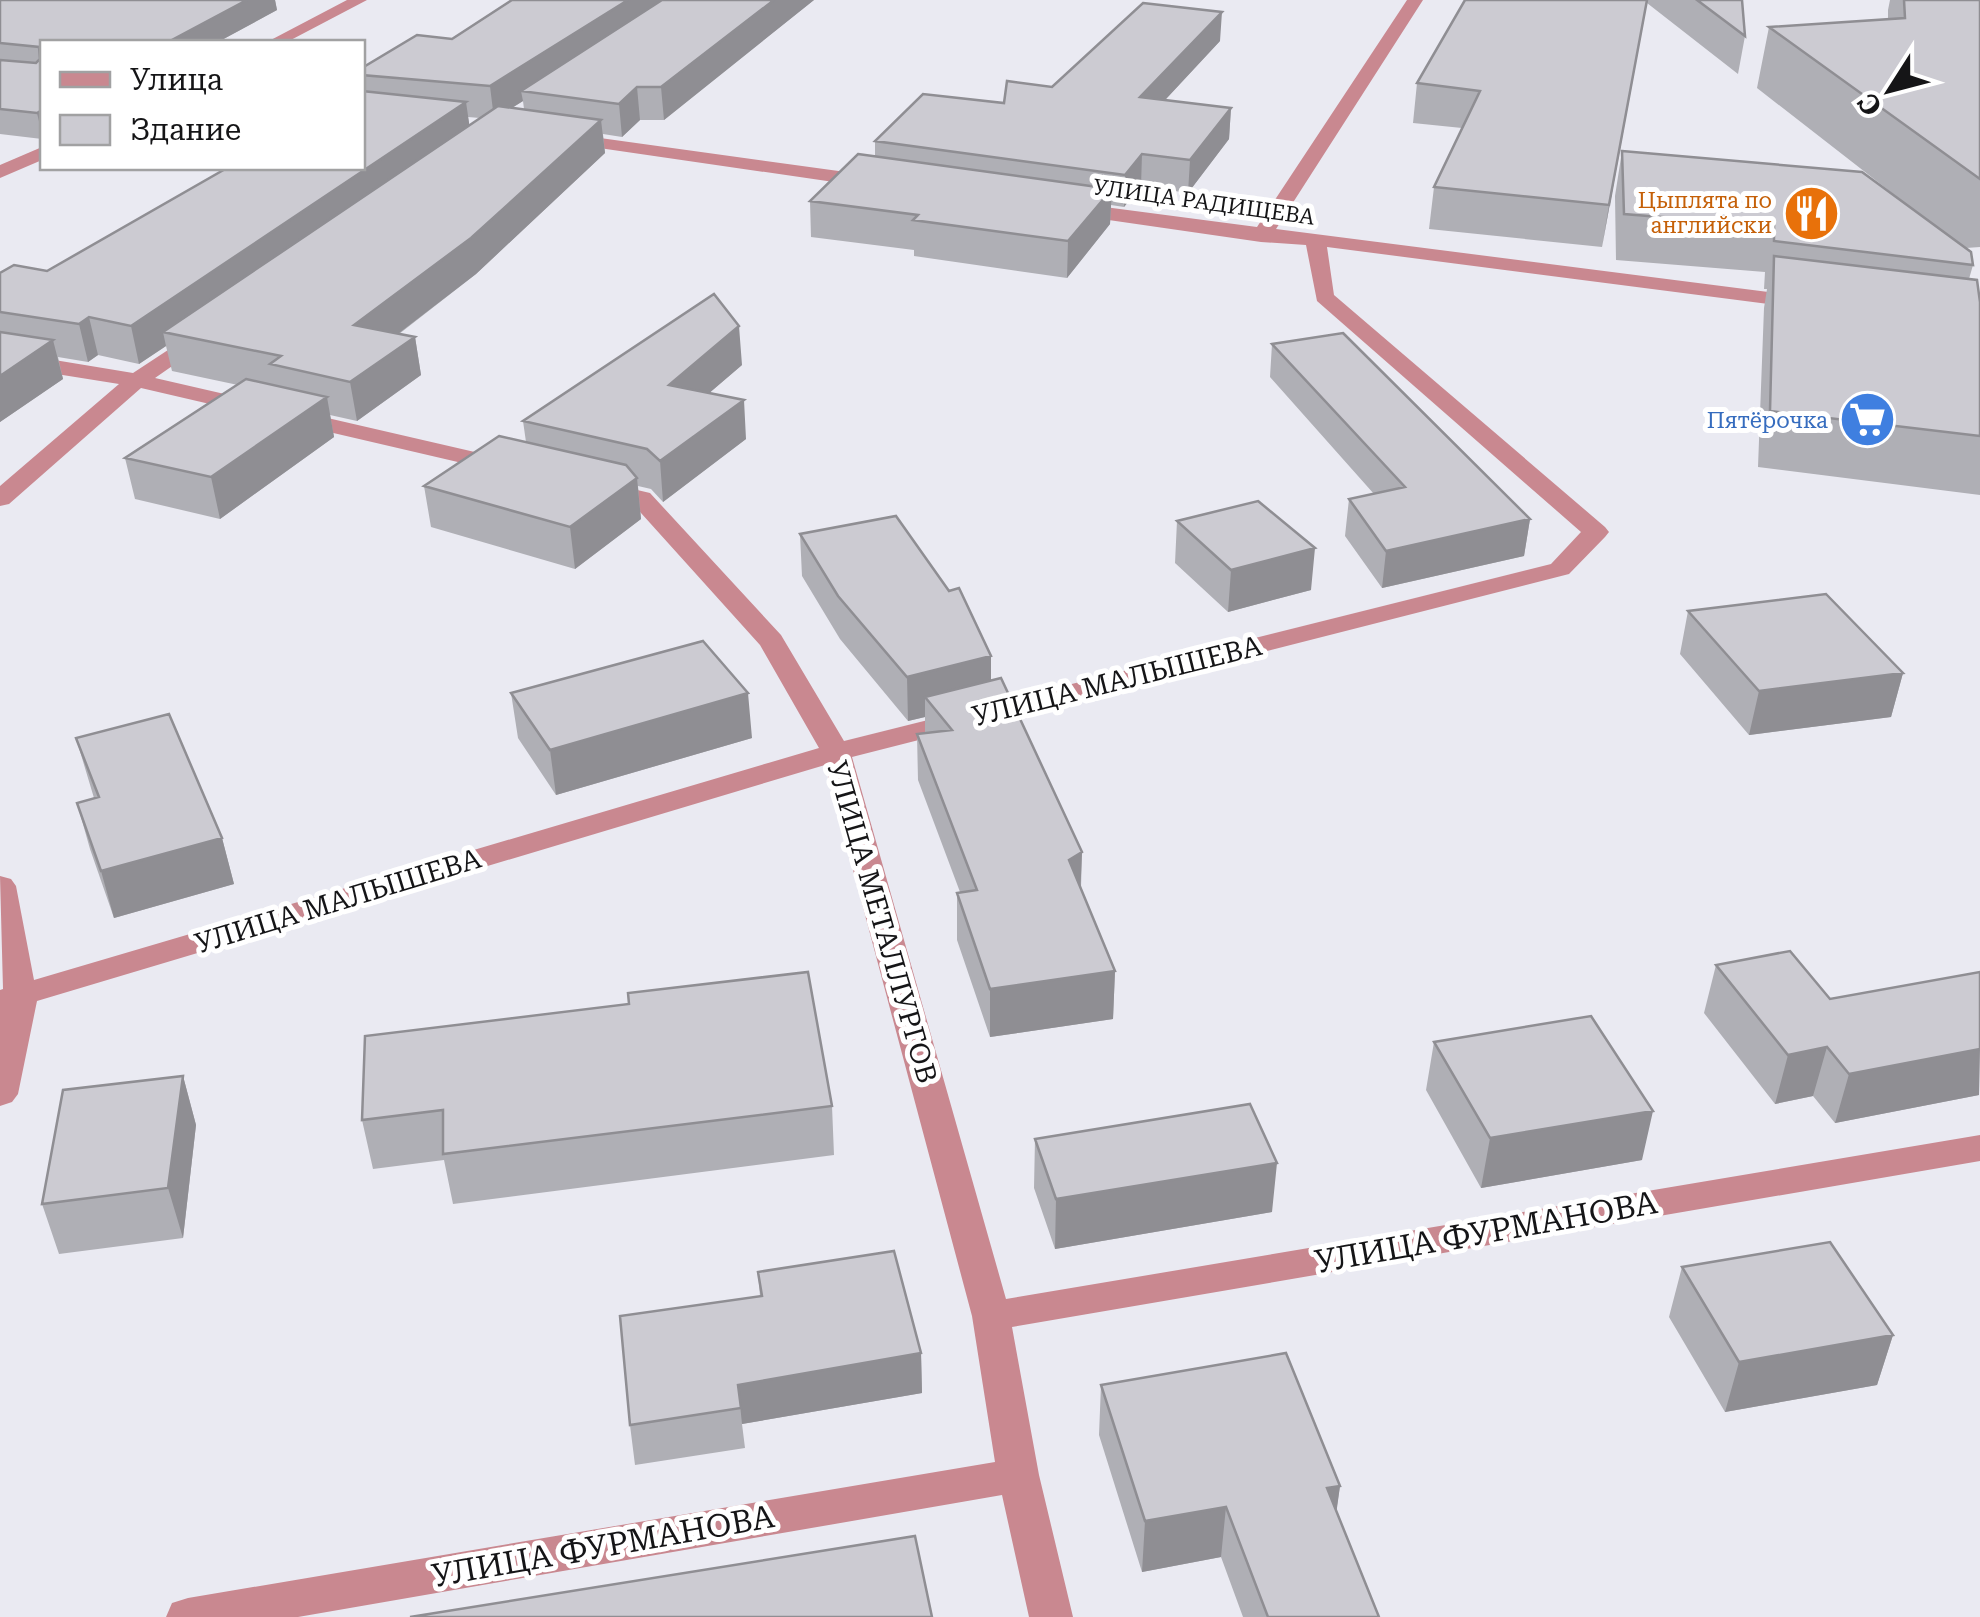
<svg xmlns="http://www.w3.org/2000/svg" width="1980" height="1617" font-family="'Roboto Serif',serif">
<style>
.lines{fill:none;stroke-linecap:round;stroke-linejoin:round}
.minor{fill:#c98890;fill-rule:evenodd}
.wall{fill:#afafb5;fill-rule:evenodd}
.shaded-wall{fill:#8f8e93}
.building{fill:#cccbd2;stroke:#8f8e93;stroke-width:2.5}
.labels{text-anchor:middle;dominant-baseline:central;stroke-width:10;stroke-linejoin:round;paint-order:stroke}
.far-food-label{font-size:22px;fill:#c56008;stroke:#fff;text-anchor:end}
.far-street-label{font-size:22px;fill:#151517;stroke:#fff}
.far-shop-label{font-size:22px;fill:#366cbe;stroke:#fff;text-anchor:end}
.street-label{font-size:28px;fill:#151517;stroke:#fff}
.near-street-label{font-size:32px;fill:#151517;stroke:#fff}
</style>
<rect width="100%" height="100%" fill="#eaeaf2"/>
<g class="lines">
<path class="minor" d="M347,0h20l-80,42h-20z
M1407,0h16l-147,229 531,68 11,6 -11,6 -480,-62 7,48 271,232 4,5 -4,5 -36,37 -717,183 154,542 974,-164v26l-968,166 27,148 34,142h-44l-27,-122 -704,122h-132l6,-14 16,-5 807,-136 -23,-146 -147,-551 -788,236 -19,93 -6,8 -12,4v-116l3,-1 -3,-113 11,3 5,7 18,94 785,-232 -59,-103 -128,-142 -42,-10 -3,-5 3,-5 9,-2 51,12 131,142 63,106 707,-177 30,-32 -264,-231 -11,-56 -45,-3 -187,-27 -10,-6 10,-6 183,24z
M564,133l311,43 10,6 -10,6 -317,-46 -3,-4z
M42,147v13l-42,18v-13z
M203,327l11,7 -3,5 -56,39 350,81 12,7 -12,7 -364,-85 -132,116 -9,2v-20l119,-102 -119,-19v-14l133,22z"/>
</g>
<path class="wall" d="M0,0h275l2,10 -59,32h-176v97l-42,-5z
M814,0l-150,120h-24l-18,17 -19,-3 2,19 -129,121 -77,60 16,3 6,38 -64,46 -27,-6 4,22 -114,82 -85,-20 -10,-41 113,-73 -66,-14 -6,-25 -27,18 -41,-9 -10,7 -30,-5 5,22 -63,43v-149l47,-2 173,-99v-4h142v-100l90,-29zM523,101l1,8 -12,-1zM468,117l12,1 -11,7z
M1465,0h277l3,36 -7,38 -91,-71 -45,244 -173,-18 5,-42 28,-59 -49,-5 4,-40z
M1890,0h90v247l-14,1 7,17 -4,14 11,23v193l-222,-28 6,-159 3,-19h-3l1,-17 -149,-12 -1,-64 7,-45 306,70 -171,-133 12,-61 119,-8v-9z
M1220,41l-55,59 66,8 -2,31 -41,54 -47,-7 -17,21 -13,-2 -1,19 -43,54 -153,-22v-6l-103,-13 -1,-36 65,-44v-16l129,-38 48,-16z
M1272,344l258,175 -6,37 -142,32 -37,-52 4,-37 25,-5 -104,-117z
M742,365l-33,28 37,46 -83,63 -12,-13 -13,-3 3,33 -66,50 -144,-42 -7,-41 102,-44 -3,-21z
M1177,521l134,69 -83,22 -53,-49z
M800,534l191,147 91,171 -1,36 34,83 -2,48 -123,18 -33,-97v-47l3,-1 -42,-112 -1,-46 8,-1v-16l-17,4 -68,-82 -38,-63z
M1688,611l215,62 -12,44 -142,18 -69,-81z
M511,693l241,45 -196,57 -38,-57z
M76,738l146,100 12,46 -120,34 -24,-69 -13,-46 17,-5z
M1716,965l114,34 150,-27 -1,123 -144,28 -22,-27 -38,8 -71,-91z
M365,1036l467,70 2,49 -381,49 -9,-44 -71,9 -11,-49z
M1434,1042l208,118 -161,28 -55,-98z
M183,1076l13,49 -13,113 -124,16 -17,-50z
M1035,1139l237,73 -217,37 -21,-61z
M1682,1267l211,68 -16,50 -152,27 -56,-95z
M758,1272l163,81 1,40 -180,31 3,24 -110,17 -5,-40 130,-129z
M1101,1385l239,101 -4,26 43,105h-136l-22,-60 -79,15 -43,-137z"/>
<path class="shaded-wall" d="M247,0h28l2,10 -59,32h-50z
M628,0h50l-157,91 2,10 -29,18 -4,-33z
M774,0h40l-150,120 -3,-33z
M1647,0l-45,247 7,-42z
M1222,12l-2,29 -81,87 1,-31z
M637,87l3,33 -18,17 -3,-33z
M466,102l5,34 -308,196 3,14 -27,18 -8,-38z
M1231,108l-2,31 -41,54 2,-33z
M42,110v24l-5,-21z
M601,120l4,33 -129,121 -116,89 -6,-38z
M1142,154l-1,32 -17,21 1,-32z
M1112,189l-2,35 -43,54 1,-37z
M89,317l9,38 -10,7 -9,-38z
M739,326l3,39 -70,60 -3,-40z
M415,337l6,38 -64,46 -7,-39z
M53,340l10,39 -63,43v-46z
M327,397l7,40 -114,82 -9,-42z
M744,400l2,39 -83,63 -3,-41z
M637,478l4,41 -66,50 -5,-42z
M1530,519l-6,37 -142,32 4,-37z
M1315,548l-4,42 -83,22 3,-42z
M991,656v44l-66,-3v20l-17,4 -1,-44z
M1903,673l-12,44 -142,18 10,-44z
M748,693l4,45 -196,57 -6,-45z
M222,838l12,46 -120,34 -13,-47z
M1082,852l-2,47 -11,-39z
M1115,971l-2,48 -123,18v-48z
M1827,1047l-14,49 -38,8 13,-49z
M1980,1049l-1,46 -144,28 14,-49z
M183,1076l13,49 -13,113 -15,-50z
M1653,1111l-11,49 -161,28 9,-50z
M1277,1163l-5,49 -217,37 1,-50z
M1893,1335l-16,50 -152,27 14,-50z
M921,1353l1,40 -180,31 -4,-39z
M1340,1486l-7,51 -6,-49z
M1226,1507l-5,50 -79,15 3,-51z"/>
<path class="building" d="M0,0h247l-79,42h-126v68l-5,3 -37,-4v-49l36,3 4,-4 -1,-12 -39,-4z
M512,0h116l-138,86 -128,-11v-7l55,-33 35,4z
M662,0h112l-113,87h-24l-18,17 -98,-13z
M1465,0h182l-38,205 -175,-18 46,-96 -63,-8z
M1697,0h45l3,36z
M1904,0h76v179l-211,-152 136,-9z
M1143,3l79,9 -82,85 91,11 -41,52 -48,-6 -17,21 -250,-34 48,-47 81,9 3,-22 45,6z
M362,91l104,11 -335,224 -42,-9 -10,7 -79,-12v-39l14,-8 33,6 180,-103h135z
M498,106l103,14 -130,118 -117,87 61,12 -65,45 -80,-18 11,-8 -118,-24z
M1622,151l240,21 109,80 2,13 -199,-24v-15l-150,-12z
M858,154l254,35 -44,52 -155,-21 5,-5 -108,-14z
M1774,256l203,24 3,22v134l-210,-25z
M714,294l25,32 -70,59 75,15 -84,61 -13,-12 -124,-28z
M0,332l53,8 -53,36z
M1343,333l187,186 -144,32 -37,-52 56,-12 -133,-143z
M246,379l81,18 -116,80 -86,-19z
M499,436l127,29 11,13 -67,49 -146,-41z
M1258,501l57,47 -84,22 -54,-49z
M896,516l53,75 10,-3 32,68 -84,21 -69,-81 -38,-62z
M1826,594l77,79 -144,18 -71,-80z
M703,641l45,52 -198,57 -39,-57z
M1001,678l81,174 -13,8 46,111 -125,18 -33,-96 20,-3 -60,-156 35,-4 -27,-33z
M169,714l53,124 -121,33 -24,-68 22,-6 -23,-59z
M1790,951l40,48 150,-27v77l-131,25 -22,-27 -39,8 -72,-90z
M808,972l24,134 -389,48v-44l-81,10 3,-84 264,-32 -1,-11z
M1591,1016l62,95 -163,27 -56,-96z
M183,1076l-15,112 -126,16 21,-114z
M1250,1104l27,59 -221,36 -21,-60z
M1830,1242l63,93 -154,27 -57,-95z
M894,1251l27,102 -183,32 3,23 -111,17 -10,-109 142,-20 -4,-24z
M1286,1353l54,133 -13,2 52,129h-111l-42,-110 -81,14 -44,-136z
M915,1536l17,81h-522z"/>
<defs>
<symbol id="restaurant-disc" viewBox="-11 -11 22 22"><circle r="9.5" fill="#e8710a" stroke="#fff"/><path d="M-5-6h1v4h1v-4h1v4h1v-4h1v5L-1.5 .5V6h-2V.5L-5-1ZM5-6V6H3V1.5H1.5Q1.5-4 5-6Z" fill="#fff"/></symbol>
<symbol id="supermarket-disc" viewBox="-11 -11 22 22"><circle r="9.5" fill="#3f7fe0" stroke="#fff"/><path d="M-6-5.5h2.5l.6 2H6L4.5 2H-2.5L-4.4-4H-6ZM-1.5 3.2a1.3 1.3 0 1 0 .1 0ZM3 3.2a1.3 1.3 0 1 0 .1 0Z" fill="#fff"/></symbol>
</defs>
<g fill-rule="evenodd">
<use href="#restaurant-disc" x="1780" y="182" width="63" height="63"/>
<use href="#supermarket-disc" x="1836" y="388" width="63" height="63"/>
</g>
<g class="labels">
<g class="far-food-label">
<text x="1772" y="200">Цыплята по<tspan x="1772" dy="25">английски</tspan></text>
</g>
<g class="far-street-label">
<text transform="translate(1204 202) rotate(8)">УЛИЦА РАДИЩЕВА</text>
</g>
<g class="far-shop-label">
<text x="1828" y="420">Пятёрочка</text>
</g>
<g class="street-label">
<text transform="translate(1117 681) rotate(-14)">УЛИЦА МАЛЫШЕВА</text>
<text transform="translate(338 901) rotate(-17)">УЛИЦА МАЛЫШЕВА</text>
<text transform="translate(882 922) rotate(74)">УЛИЦА МЕТАЛЛУРГОВ</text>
</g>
<g class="near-street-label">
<text transform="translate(1486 1232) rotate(-10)">УЛИЦА ФУРМАНОВА</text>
<text transform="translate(603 1546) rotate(-10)">УЛИЦА ФУРМАНОВА</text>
</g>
</g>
<rect x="40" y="40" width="325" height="130" fill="#ffffff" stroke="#a1a1a2" stroke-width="2.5"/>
<rect x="60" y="72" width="50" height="15" fill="#c98890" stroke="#a1a1a2" stroke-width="2.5"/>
<text x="130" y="90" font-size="30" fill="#151517">Улица</text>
<rect x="60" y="115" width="50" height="30" fill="#cccbd2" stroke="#a1a1a2" stroke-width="2.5"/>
<text x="130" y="140" font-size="30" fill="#151517">Здание</text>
<g transform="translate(1890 90) rotate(234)" stroke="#ffffff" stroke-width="8" paint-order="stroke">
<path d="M0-8L18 38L0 25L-18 38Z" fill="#151517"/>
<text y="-15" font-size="28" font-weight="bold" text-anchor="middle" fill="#151517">С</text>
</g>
</svg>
